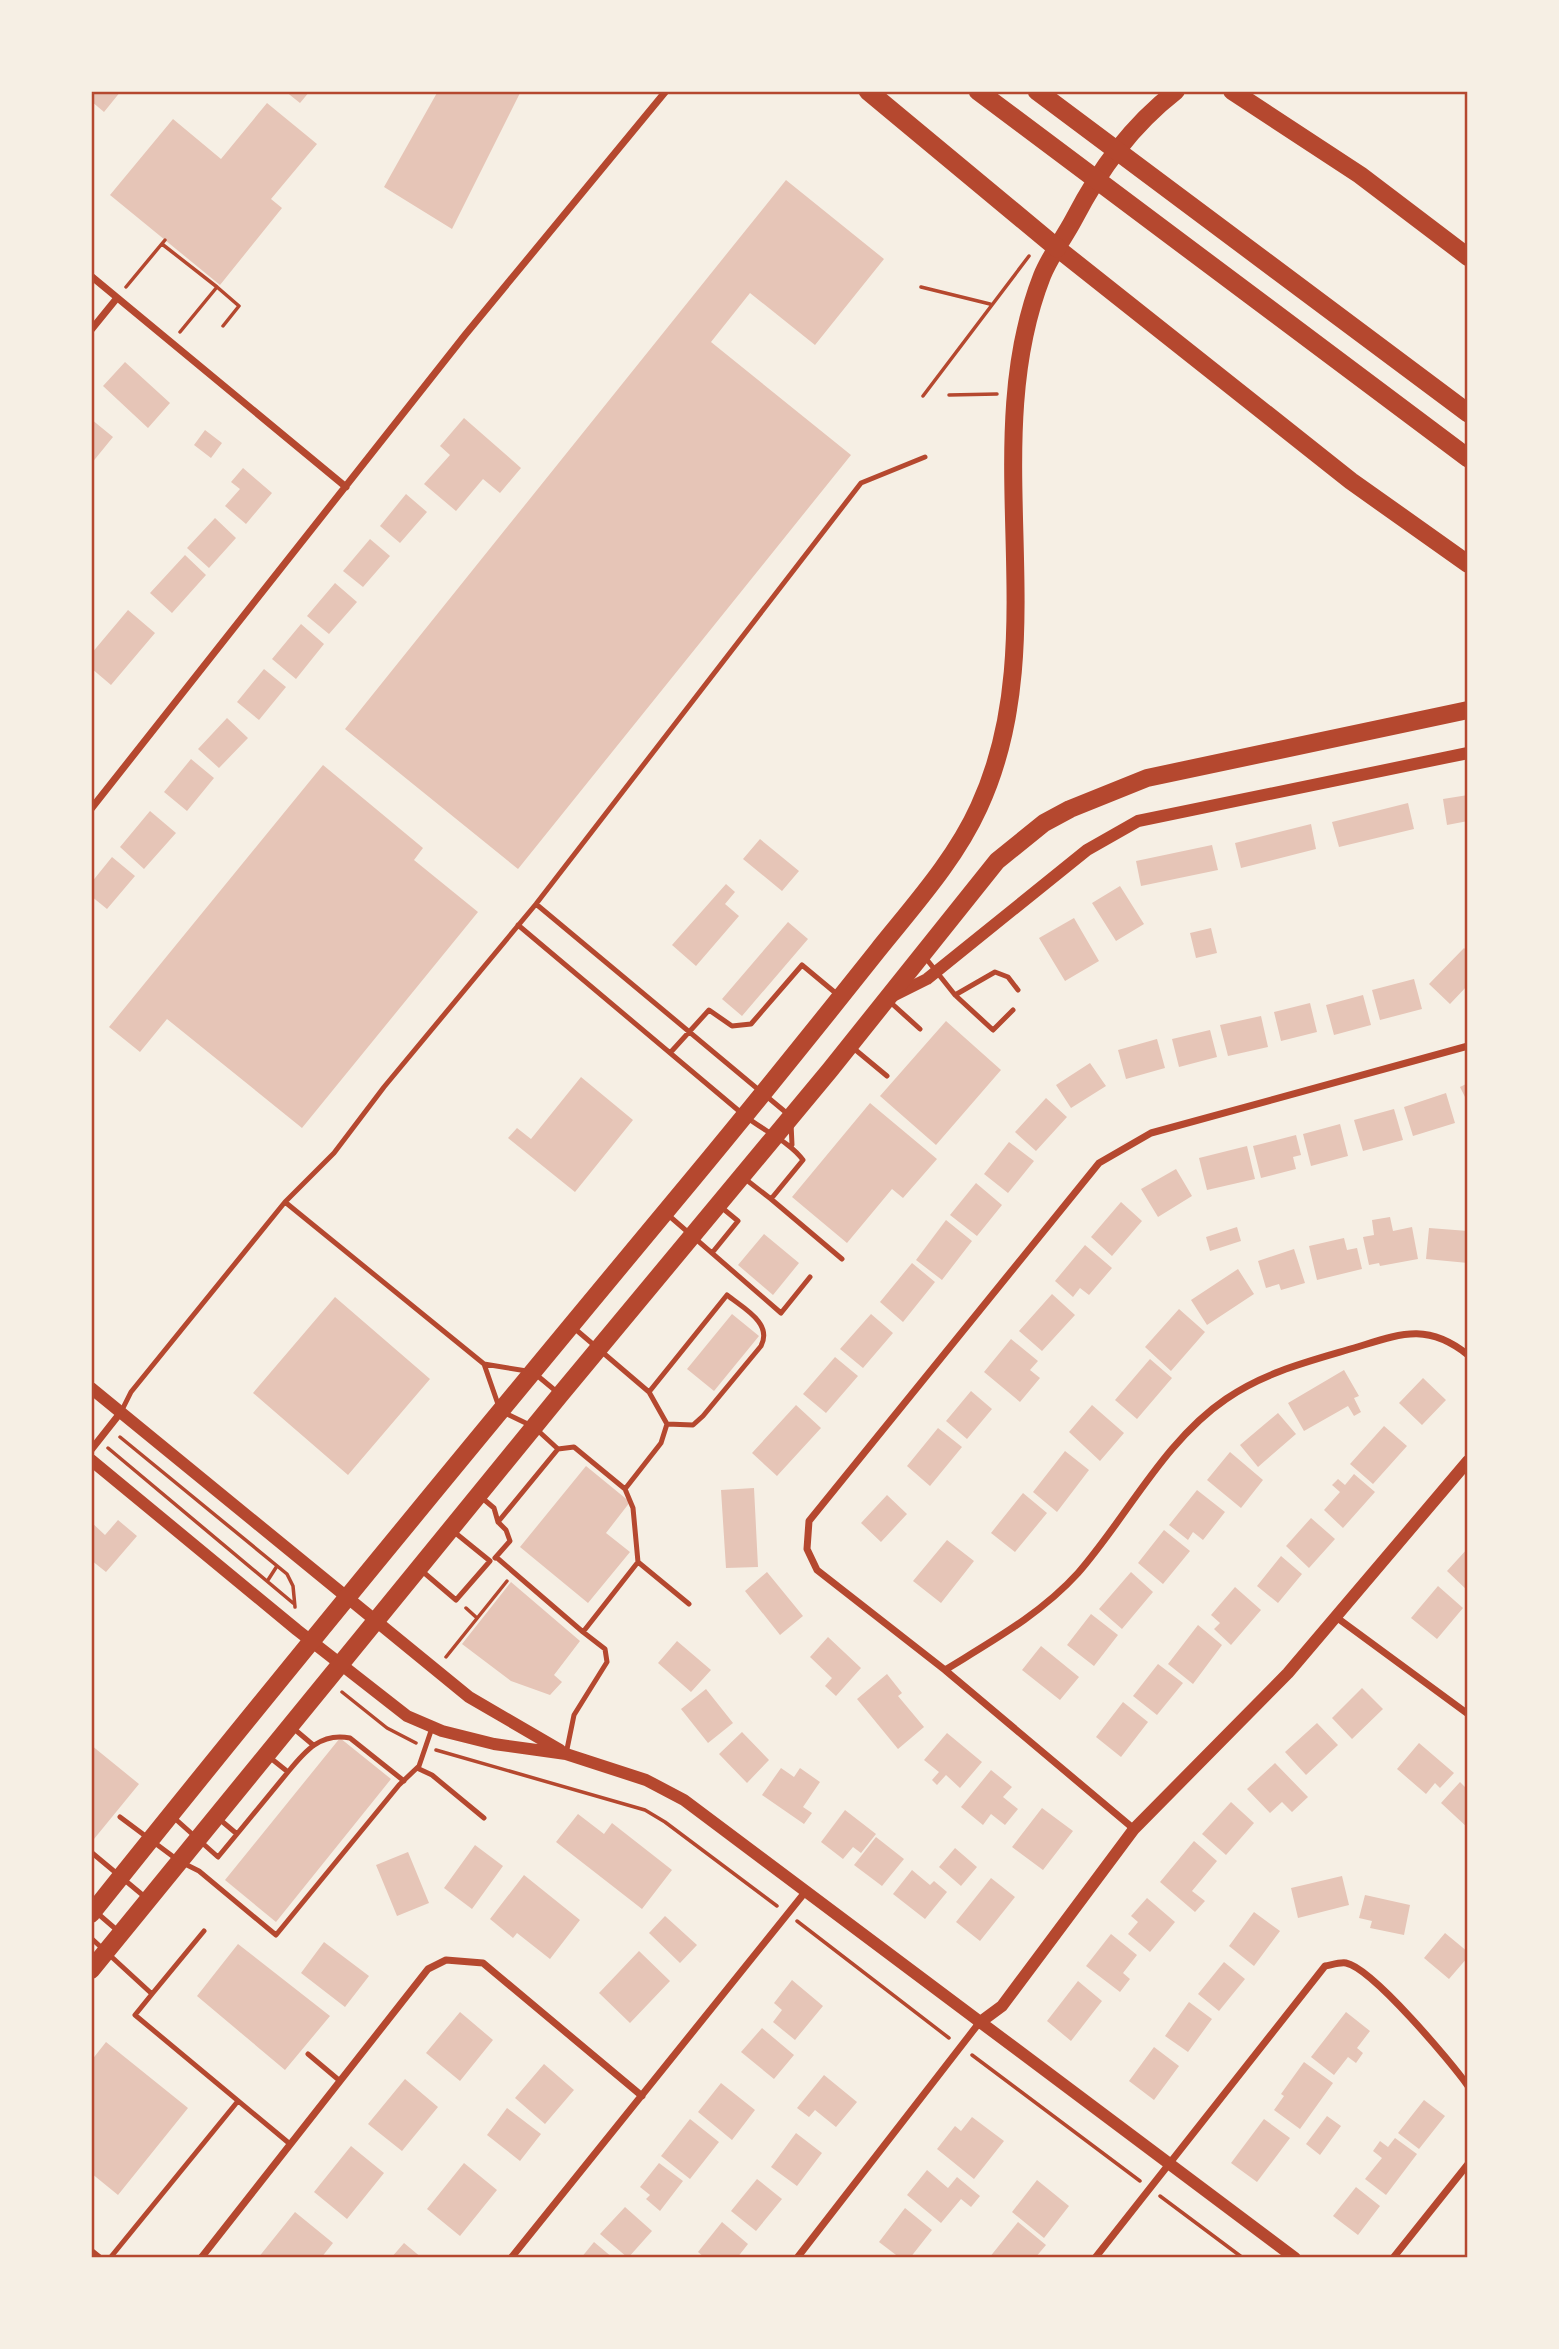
<svg xmlns="http://www.w3.org/2000/svg" width="1559" height="2349" font-family="'Nunito Sans',sans-serif">
<style>
.building{fill:#e6c5b7}
.lines{fill:none;stroke-linecap:round;stroke-linejoin:round}
.path{stroke:#b5482f;stroke-width:3.5}
.service{stroke:#b5482f;stroke-width:5}
.minor{stroke:#b5482f;stroke-width:7}
.tertiary{stroke:#b5482f;stroke-width:12}
.primary{stroke:#b5482f;stroke-width:18}
.motorway{stroke:#b5482f;stroke-width:19}
.neatline{fill:none;stroke:#b5482f;stroke-width:2.5}
</style>
<rect width="100%" height="100%" fill="#f6efe4"/>
<path class="building" d="M91,91h30l-17,21 -13,-11z
M285,91h25l-10,12z
M438,91h83l-69,138 -68,-42z
M267,103l50,41 -46,55 11,9 -62,77 -110,-90 63,-76 48,40z
M786,180l98,79 -69,86 -65,-52 -39,49 140,113 -333,414 -173,-140z
M125,362l45,41 -22,25 -45,-42z
M464,418l57,50 -21,25 -17,-14 -27,32 -32,-27 26,-29 -10,-9z
M91,419l22,18 -22,27z
M205,430l17,13 -11,15 -17,-13z
M243,468l29,25 -26,31 -21,-18 15,-17 -9,-7z
M406,494l21,18 -27,31 -20,-17z
M215,518l21,20 -27,30 -22,-20z
M370,539l20,17 -27,31 -20,-16z
M185,555l21,20 -34,38 -22,-20z
M335,583l22,19 -28,32 -22,-18z
M128,610l27,23 -44,52 -20,-17v-14z
M301,624l23,20 -28,35 -24,-20z
M264,669l22,18 -27,33 -22,-18z
M227,718l21,20 -29,30 -21,-19z
M191,759l23,19 -27,33 -23,-19z
M323,765l100,83 -9,12 64,52 -176,216 -135,-109 -27,33 -31,-25z
M1468,795v26l-21,4 -4,-26z
M1408,803l6,26 -75,18 -7,-25z
M150,811l26,22 -32,36 -24,-22z
M1311,824l5,25 -75,19 -6,-25z
M760,839l39,32 -17,20 -39,-32z
M1212,845l6,25 -77,16 -5,-25z
M112,857l23,19 -28,33 -16,-13v-13z
M726,884l9,8 -10,12 14,12 -43,50 -24,-21z
M1120,886l24,38 -28,17 -24,-38z
M1074,918l25,43 -34,20 -26,-43z
M788,922l20,17 -66,77 -20,-17z
M1211,928l6,25 -21,5 -6,-25z
M1464,948l4,4v33l-18,19 -21,-20z
M1414,979l8,30 -42,11 -8,-30z
M1363,995l8,30 -37,10 -8,-30z
M1310,1003l7,29 -36,9 -7,-29z
M1261,1016l7,31 -40,9 -8,-31z
M946,1021l55,49 -65,75 -56,-49z
M1210,1030l7,27 -38,10 -7,-28z
M1157,1039l8,29 -39,11 -8,-29z
M1090,1063l16,23 -35,22 -15,-23z
M581,1077l52,43 -58,72 -67,-54 9,-10 14,11z
M1468,1083v20l-8,-16z
M1446,1093l9,30 -42,13 -9,-29z
M1046,1098l21,19 -31,34 -21,-19z
M870,1103l67,56 -34,39 -11,-9 -45,54 -55,-46z
M1394,1109l9,31 -40,11 -9,-31z
M1340,1124l8,32 -37,10 -8,-32z
M1296,1135l5,20 -8,2 3,12 -35,9 -8,-32z
M1009,1142l25,19 -26,32 -24,-19z
M1247,1146l8,33 -48,11 -8,-32z
M1176,1169l16,27 -34,21 -17,-28z
M976,1183l26,22 -25,31 -27,-21z
M1121,1202l21,19 -30,35 -21,-19z
M1390,1217l3,14 19,-4 6,32 -38,7 -1,-3 -10,2 -6,-28 11,-2 -2,-15z
M946,1220l26,21 -30,39 -26,-20z
M1237,1227l4,14 -31,10 -4,-14z
M1429,1228l39,3v32l-42,-4z
M764,1234l35,29 -26,32 -35,-30z
M1344,1238l3,12 10,-2 5,21 -45,11 -8,-34z
M1085,1245l27,23 -23,27 -9,-7 -7,9 -18,-16z
M1294,1249l11,34 -24,7 -2,-6 -13,4 -8,-27z
M912,1263l23,19 -32,40 -23,-20z
M1238,1269l16,25 -47,31 -16,-25z
M1052,1294l23,21 -33,36 -23,-20z
M335,1297l95,82 -82,96 -95,-82z
M1179,1309l26,23 -34,39 -26,-24z
M732,1314l27,22 -45,55 -27,-22z
M871,1314l22,19 -30,35 -23,-19z
M1011,1339l27,22 -8,9 10,8 -20,24 -36,-30z
M835,1357l23,19 -32,37 -23,-19z
M1150,1359l22,19 -35,41 -22,-19z
M1344,1370l15,26 -5,2 7,14 -7,4 -6,-10 -44,25 -16,-28z
M1423,1378l23,22 -24,25 -23,-22z
M971,1391l21,18 -25,30 -21,-18z
M796,1405l25,23 -44,48 -25,-23z
M1092,1405l32,28 -24,28 -31,-29z
M1278,1413l18,21 -38,33 -18,-22z
M1384,1426l23,20 -34,38 -23,-20z
M938,1428l24,19 -32,39 -23,-20z
M1065,1451l24,19 -32,42 -24,-20z
M1230,1452l33,28 -22,28 -34,-28z
M586,1466l44,36 -24,31 24,19 -42,51 -68,-56z
M1354,1474l21,18 -32,36 -19,-18 16,-18 -8,-7 6,-6 7,6z
M754,1488l4,79 -32,1 -5,-78z
M1197,1490l28,22 -22,28 -10,-8 -5,8 -19,-15z
M1023,1493l24,20 -32,39 -24,-19z
M887,1495l20,19 -26,28 -20,-19z
M1311,1518l24,21 -26,29 -23,-22z
M118,1520l19,16 -31,36 -15,-12v-38l14,13z
M1164,1530l26,21 -27,33 -25,-21z
M947,1540l27,21 -33,42 -28,-22z
M1468,1548v43l-21,-20z
M1281,1556l21,18 -24,29 -21,-17z
M767,1572l36,44 -23,19 -35,-44z
M1131,1572l22,20 -31,37 -23,-20z
M511,1582l69,59 -26,34 8,7 -12,13 -39,-14 -49,-37z
M1438,1586l25,22 -26,31 -26,-21z
M1235,1587l26,23 -30,35 -17,-16 6,-6 -9,-8z
M1091,1614l27,21 -24,31 -27,-21z
M1198,1625l24,20 -29,39 -25,-20z
M828,1637l33,31 -25,28 -11,-10 7,-8 -22,-21z
M677,1641l34,29 -20,22 -33,-29z
M1041,1646l38,31 -19,23 -38,-30z
M1158,1664l25,19 -26,32 -24,-19z
M887,1674l15,19 -4,3 26,31 -26,22 -41,-50z
M1362,1688l21,21 -31,30 -20,-21z
M706,1689l27,34 -25,20 -27,-34z
M1123,1702l25,20 -27,35 -25,-20z
M1317,1723l21,22 -32,30 -21,-23z
M742,1732l27,28 -22,23 -28,-29z
M947,1733l35,29 -22,26 -14,-13 -9,10 -5,-5 7,-8 -15,-12z
M340,1738l51,41 -115,143 -51,-42z
M1419,1743l35,30 -14,15 -5,-5 -9,11 -29,-25z
M91,1745l48,39 -45,55 -3,-2z
M1275,1763l33,34 -16,15 -10,-10 -12,11 -23,-24z
M781,1768l13,9 6,-9 20,14 -17,25 9,6 -8,11 -42,-29z
M991,1770l21,17 -9,10 15,12 -13,16 -14,-11 -8,11 -22,-18z
M1460,1782l8,8v38l-27,-25z
M1231,1802l23,21 -28,32 -24,-21z
M1042,1808l31,23 -30,39 -31,-23z
M845,1810l31,24 -15,19 -8,-6 -10,12 -22,-17z
M578,1814l26,20 8,-11 60,47 -30,39 -86,-67z
M876,1837l28,22 -22,27 -28,-21z
M1194,1841l23,20 -25,30 13,10 -10,11 -35,-30z
M475,1845l28,21 -31,43 -28,-21z
M955,1848l22,19 -16,19 -22,-19z
M408,1852l21,51 -32,13 -21,-51z
M912,1870l18,15 4,-4 13,11 -22,27 -32,-25z
M524,1875l56,45 -30,39 -33,-26 -4,5 -23,-19z
M1342,1876l7,29 -51,13 -7,-30z
M991,1878l24,19 -35,44 -24,-19z
M1365,1895l45,10 -6,30 -34,-7 2,-7 -13,-3z
M1147,1898l28,24 -25,30 -22,-18 10,-12 -7,-6z
M1254,1912l26,19 -26,35 -25,-20z
M665,1916l32,29 -17,18 -31,-30z
M1445,1933l23,19v5l-19,22 -25,-21z
M1111,1934l26,21 -14,18 7,6 -10,13 -34,-26z
M324,1942l45,34 -24,31 -44,-34z
M238,1944l92,72 -45,54 -88,-74z
M639,1951l31,30 -40,42 -31,-30z
M1224,1962l21,17 -26,32 -21,-17z
M792,1980l31,26 -28,34 -22,-18 9,-12 -8,-7z
M1078,1981l24,20 -31,40 -24,-20z
M1189,2002l23,17 -24,33 -23,-16z
M460,2012l33,28 -33,41 -34,-28z
M1346,2012l24,19 -13,17 6,5 -7,10 -8,-6 -14,18 -23,-18z
M762,2028l32,27 -20,24 -33,-27z
M106,2042l82,66 -70,87 -27,-22v-112z
M1154,2047l25,19 -25,34 -25,-19z
M1304,2062l29,21 -33,46 -26,-19 10,-14 -3,-2z
M544,2064l30,26 -29,34 -30,-26z
M824,2075l33,27 -21,25 -21,-17 -6,7 -12,-9z
M405,2079l33,28 -36,44 -34,-27z
M721,2083l34,27 -23,30 -34,-28z
M1424,2100l21,16 -26,33 -21,-16z
M507,2108l34,26 -21,27 -33,-26z
M1327,2116l14,10 -21,29 -14,-11z
M972,2117l32,24 -30,38 -37,-30 18,-23 6,5z
M690,2119l29,23 -29,37 -29,-23z
M1264,2119l26,19 -33,44 -26,-19z
M796,2133l26,20 -25,33 -26,-19z
M1395,2138l22,16 -31,41 -21,-16 17,-21 -9,-7 7,-10 8,6z
M351,2146l33,27 -37,46 -33,-27z
M464,2163l33,27 -37,46 -33,-27z
M659,2163l24,18 -23,30 -14,-12 4,-4 -10,-8z
M927,2170l21,18 9,-11 23,19 -9,11 -10,-8 -20,24 -34,-28z
M757,2179l25,20 -26,32 -25,-20z
M1037,2180l32,26 -25,32 -32,-26z
M1356,2187l24,19 -22,29 -25,-19z
M625,2207l27,24 -24,27 -28,-24z
M905,2208l27,22 -22,28h-10l-21,-16z
M295,2212l38,31 -12,15h-63z
M722,2222l26,22 -11,14h-32l-7,-6z
M1018,2222l28,23 -11,13h-46z
M594,2242l19,16h-32z
M404,2243l18,15h-31z"/>
<g class="lines">
<path class="path" d="M162,244l55,43 -37,45
M126,287l39,-47
M217,287l22,19 -16,20
M921,287l69,17
M949,395l48,-1
M923,396l106,-140
M120,1437l167,137 6,12 2,21
M108,1448l185,155
M268,1580l9,-14
M466,1608l11,10
M446,1657l61,-76
M342,1692l45,36 29,15
M436,1750l209,60 20,12 112,84
M797,1921l152,117
M972,2055l168,126
M1160,2196l83,62"/>
<path class="service" d="M536,904l253,211
M518,925l227,191c19,15 45,26 58,44l-32,39 -27,-21
M924,956l31,39 38,35 20,-20
M955,995l40,-23 13,5 10,13
M889,1001l31,28
M852,1047l35,29
M670,1053l39,-43 23,16 19,-2 51,-59 36,30
M791,1123l1,22
M771,1199l71,60
M285,1202l199,162 15,43
M667,1214l114,99 29,-36
M712,1253l26,-32 -17,-14
M484,1364l49,8 24,20
M649,1392l78,-97c16,13 46,28 34,51l-58,70 -10,9 -26,-1
M121,1412l10,-20 154,-190 49,-49 50,-66 152,-183 325,-421 64,-26
M505,1413l29,14 24,22 16,-2 51,42 36,-46 6,-19 -18,-32 -75,-64
M481,1497l13,11 4,14
M496,1557l87,75 55,-70 -5,-54 -8,-19
M495,1558l15,-17 -4,-11 -8,-8 60,-73
M638,1562l51,42
M422,1571l34,29 34,-39 -37,-30
M293,1728l19,16
M566,1754l8,-39 33,-53 -2,-13 -22,-17
M417,1768l15,7 52,43
M288,1772c17,-21 33,-40 62,-34l54,43
M172,1816l46,41 19,-23
M120,1817l59,44 20,10 77,64 123,-150 20,-19 13,-38
M218,1818l19,16 51,-62 -20,-16
M91,1852l54,45
M96,1912l22,19
M91,1938l61,56 52,-63
M152,1994l-17,21 155,129
M308,2054l32,27
M91,2250l10,8
M110,2258l128,-157"/>
<path class="minor" d="M91,276l255,211
M91,330l26,-32
M91,809l374,-474 201,-244
M91,1450l30,-38
M1336,1617l132,97
M945,1670c47,-29 96,-56 133,-97 49,-56 86,-132 148,-174 39,-27 84,-38 128,-51 46,-14 73,-26 114,7
M1134,1829l-189,-159 -128,-100 -10,-21 2,-28 290,-358 52,-30 317,-87
M201,2258l227,-289 18,-9 37,3 159,133
M511,2258l295,-367
M797,2258l182,-235
M1095,2258l230,-292c6,-1 15,-4 21,-3 26,5 105,99 122,123
M1393,2258l75,-94"/>
<path class="tertiary" d="M893,996l34,-17 160,-129 51,-29 330,-68
M91,1388l378,309 91,53
M91,1460l206,170 110,86 35,15 52,13 72,10 80,26 38,20 611,458
M979,2023l23,-17 132,-177 154,-156 180,-212"/>
<path class="primary" d="M1232,91l128,84 108,82
M1057,248l294,233 117,83
M91,1914c197,-247 398,-490 600,-733 63,-76 125,-153 187,-231 36,-45 77,-90 101,-143 78,-169 -4,-360 63,-531 8,-20 22,-38 32,-57 26,-50 57,-93 102,-128
M91,1970l469,-575 270,-325 167,-209 47,-38 26,-14 77,-31 321,-68"/>
<path class="motorway" d="M868,91l189,157
M978,91l490,367
M1037,91l431,322"/>
</g>
<rect width="1559" height="2349" fill="none" stroke="#f6efe4" stroke-width="186"/>
<rect x="93" y="93" width="1373" height="2163" class="neatline"/>
</svg>
